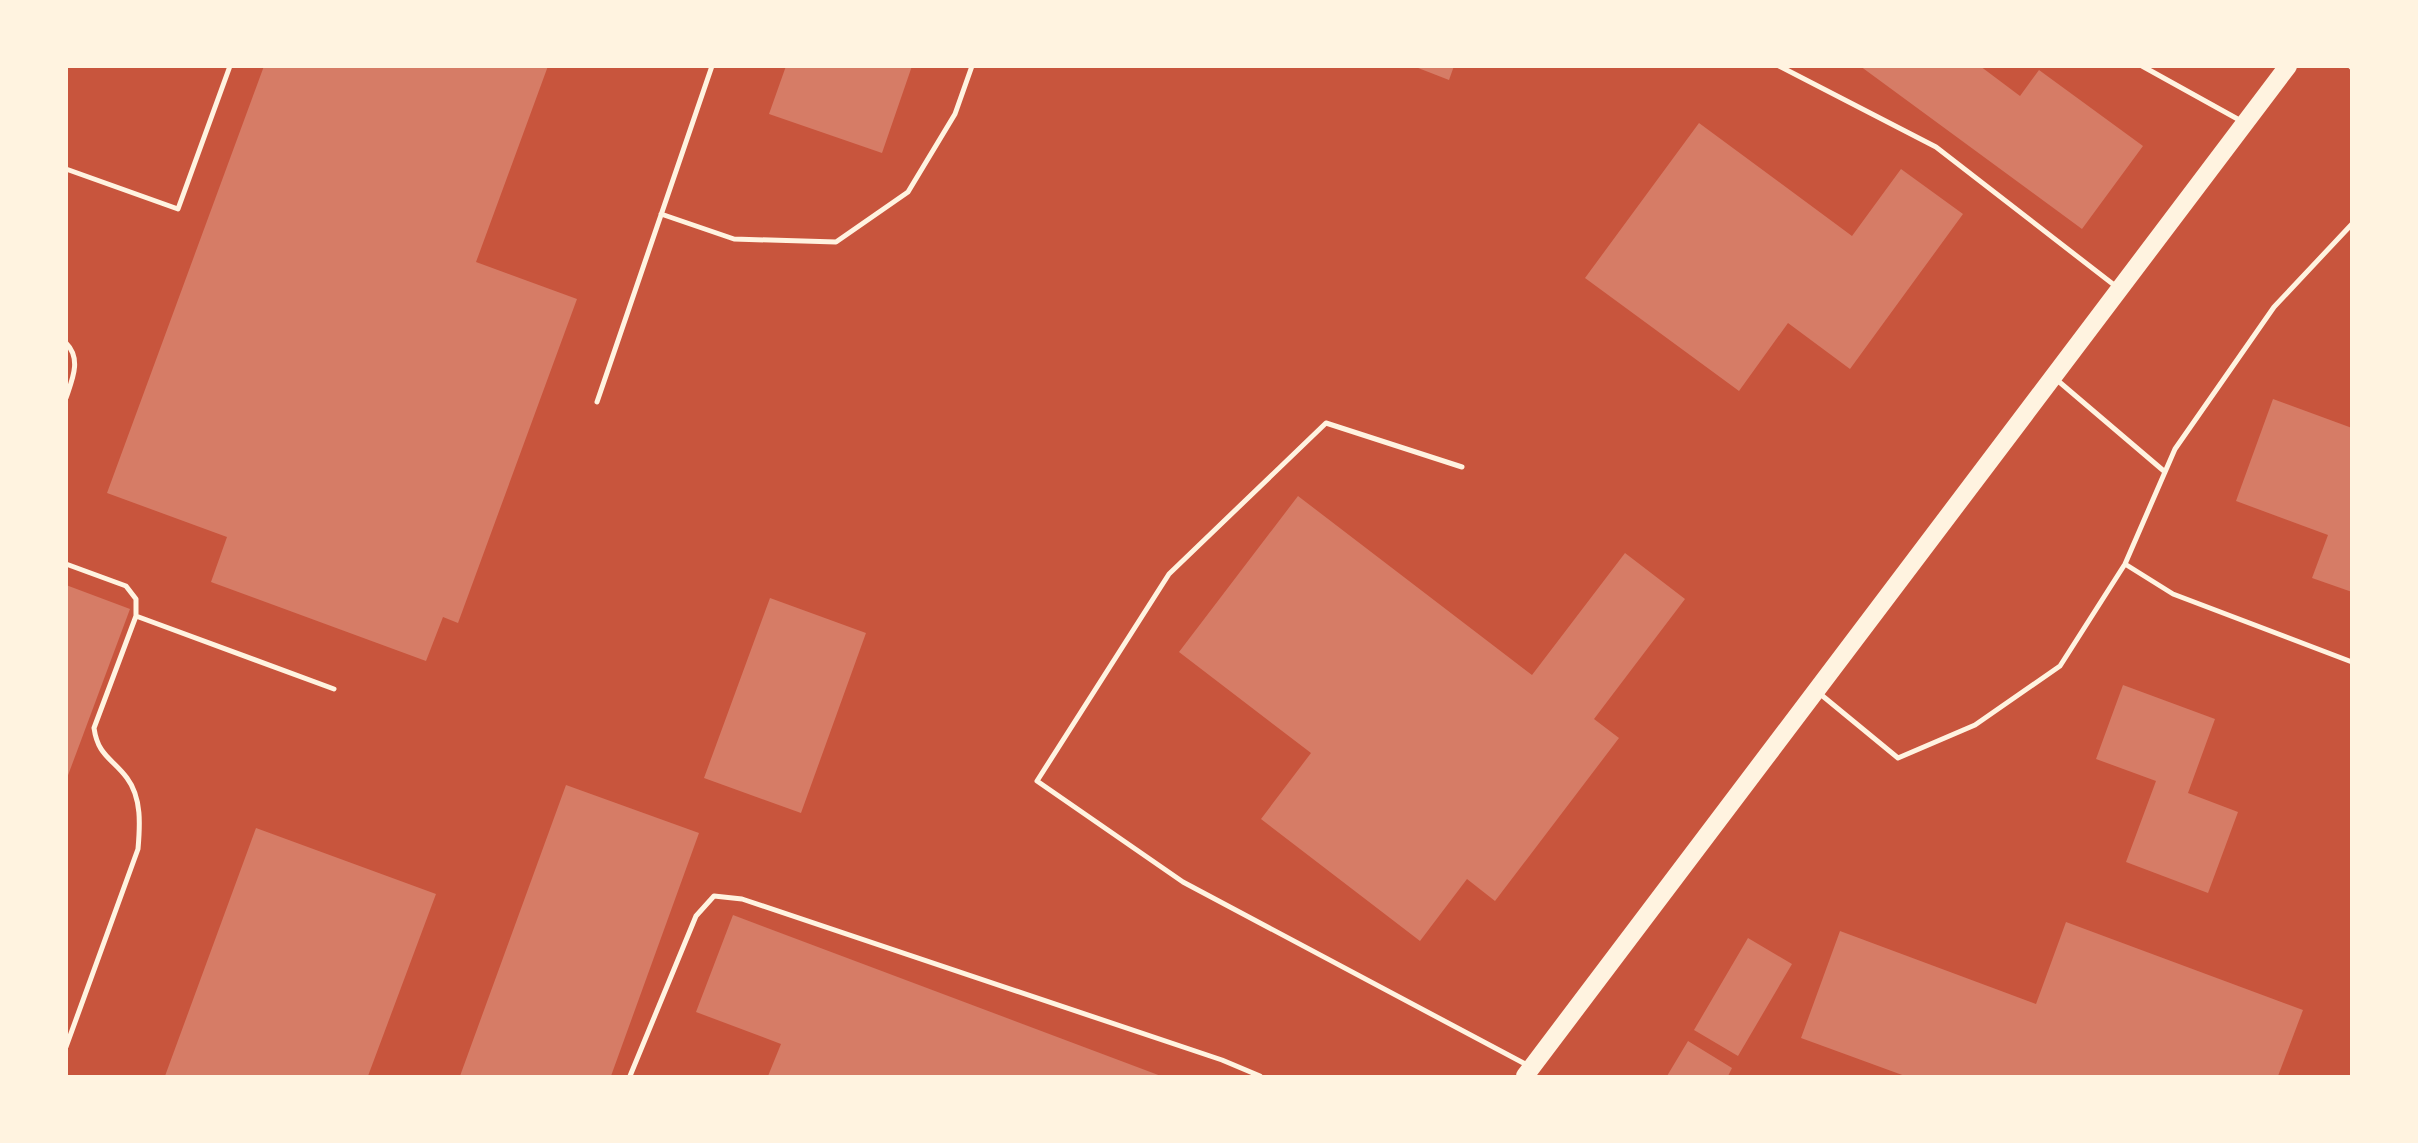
<svg xmlns="http://www.w3.org/2000/svg" width="2418" height="1143" font-family="'Asap Condensed',sans-serif">
<style>
.building{fill:#d67c66}
.lines{fill:none;stroke-linecap:round;stroke-linejoin:round}
.service{stroke:#fff3e0;stroke-width:5}
.primary{stroke:#fff3e0;stroke-width:18}
</style>
<rect width="100%" height="100%" fill="#c8553d"/>
<path class="building" d="M264,66h284l-72,196 101,37 -119,324 -15,-6 -17,44 -215,-79 16,-45 -120,-44z
M786,66h126l-30,87 -113,-39z
M1413,66h41l-5,14z
M1860,66h120l40,30 19,-26 104,76 -61,83z
M1699,123l153,113 49,-67 62,45 -113,155 -62,-46 -49,68 -154,-113z
M2273,399l79,29v164l-40,-14 16,-43 -92,-34z
M1298,496l234,179 93,-122 60,46 -91,120 25,19 -124,163 -28,-22 -47,62 -159,-122 50,-66 -132,-101z
M66,585l64,24 -63,169h-1z
M770,598l96,35 -65,180 -97,-35z
M2123,685l92,34 -27,74 50,19 -30,81 -82,-31 30,-81 -60,-22z
M566,785l133,48 -88,243h-151z
M256,828l180,66 -68,182h-203z
M733,915l428,161h-393l13,-32 -85,-32z
M2066,922l237,88 -25,66h-373l-104,-38 39,-107 196,73z
M1748,938l44,26 -54,92 -44,-26z
M1688,1041l44,27 -4,8h-61z"/>
<g class="lines">
<path class="service" d="M1779,66l157,81 182,141
M2142,66l101,56
M2350,66l2,2
M66,169l112,40 52,-143
M661,214l73,25 102,3 72,-50 47,-78 17,-48
M66,343c16,16 6,37 0,55
M2057,380l108,92
M597,402l115,-336
M1462,467l-136,-44 -157,151 -132,207 146,101 346,184
M66,564l60,22 10,13v17l-42,112c4,28 18,30 33,50 15,20 13,48 11,71l-72,198
M2125,564l48,30 179,68
M136,616l198,73
M1819,693l79,65 77,-33 85,-59 65,-102 50,-115 99,-142 78,-83
M630,1076l66,-160 18,-20 28,3 480,161 38,16"/>
<path class="primary" d="M1525,1076l763,-1010"/>
</g>
<rect width="2418" height="1143" fill="none" stroke="#fff3e0" stroke-width="136"/>
</svg>
